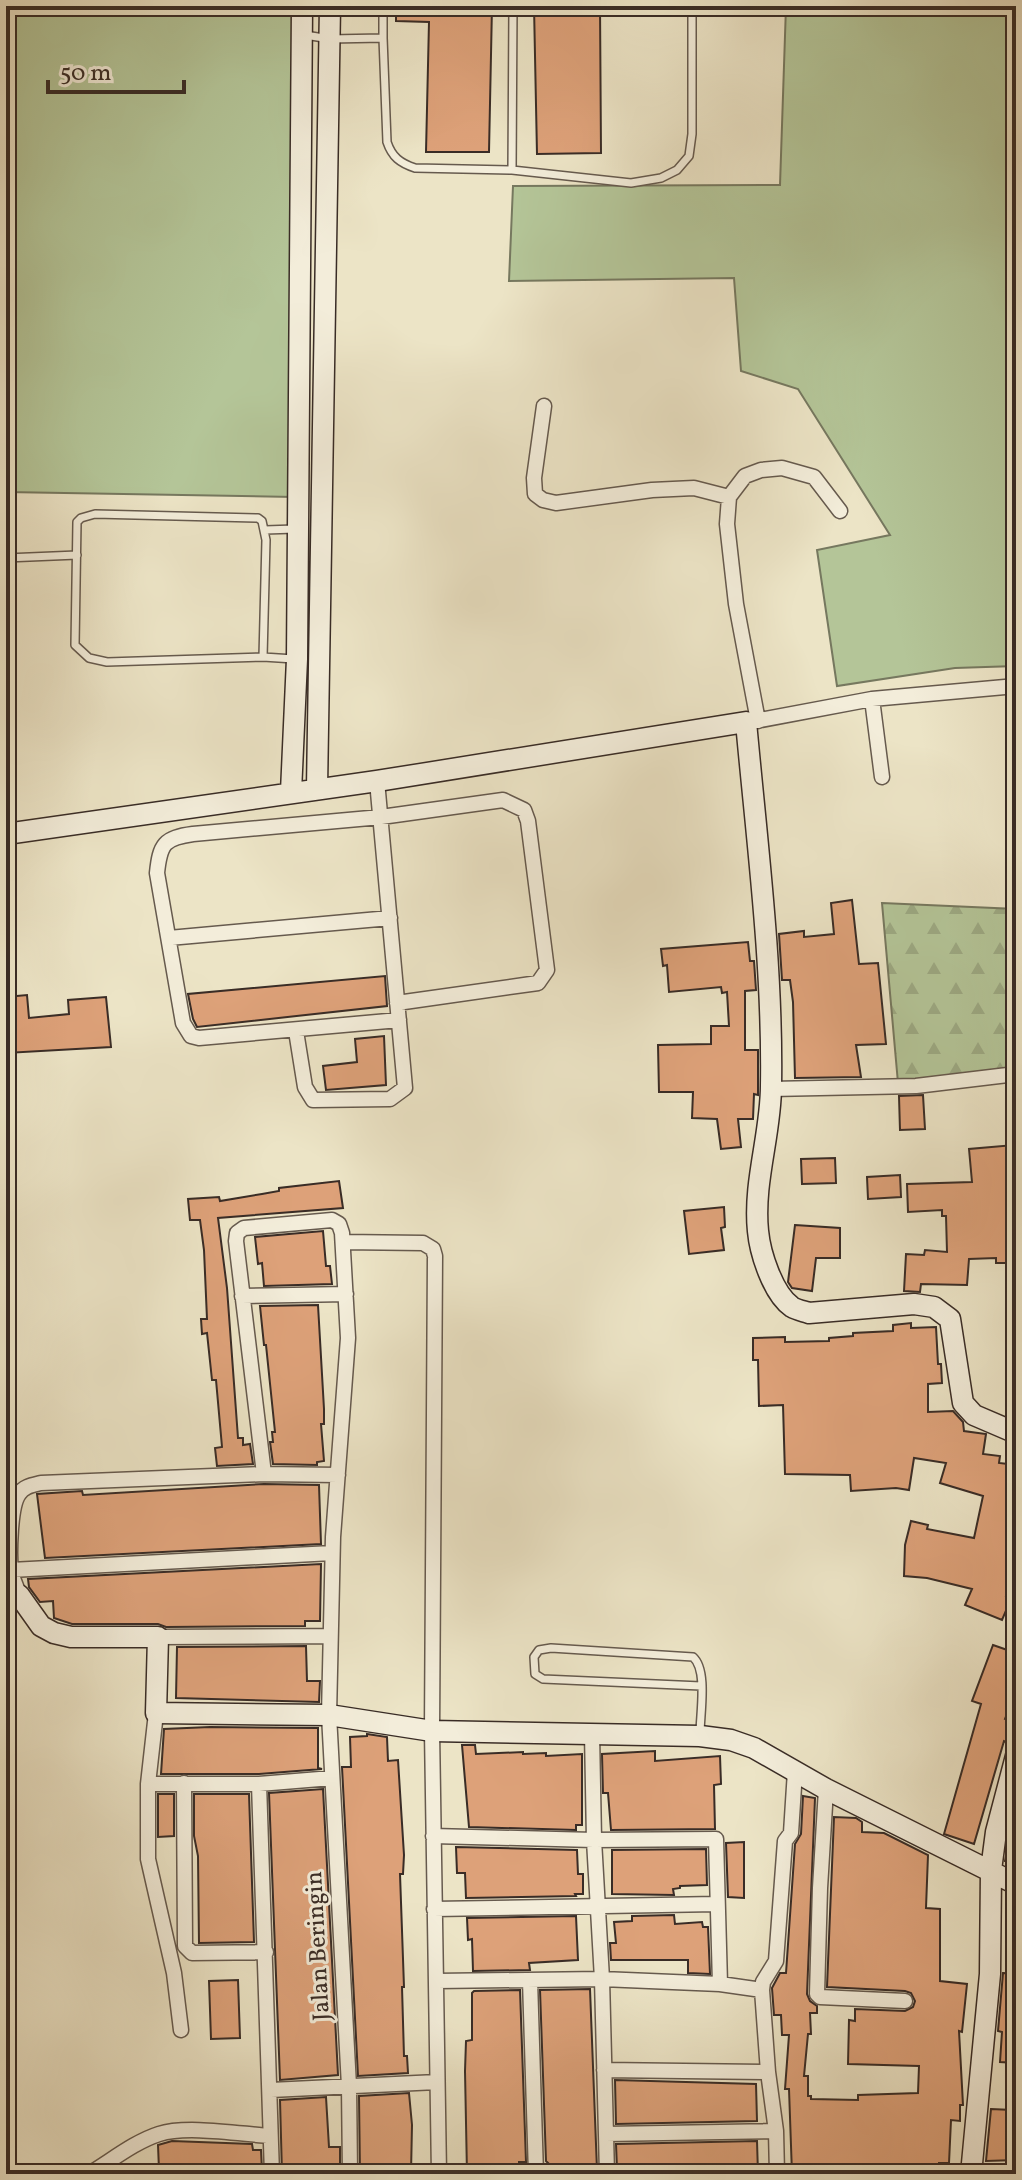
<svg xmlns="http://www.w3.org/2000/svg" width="1022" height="2180" font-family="Vollkorn,serif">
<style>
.green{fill:#b4c598;stroke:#76785f;stroke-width:2}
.forest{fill:url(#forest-firs);stroke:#76785f;stroke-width:2}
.building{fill:#dda179;stroke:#392c26;stroke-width:2}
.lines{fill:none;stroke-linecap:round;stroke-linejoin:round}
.lane-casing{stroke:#665a4e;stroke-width:10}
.street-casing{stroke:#665a4e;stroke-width:17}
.secondary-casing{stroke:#392c26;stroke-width:23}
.lane{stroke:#f3edda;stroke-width:7}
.street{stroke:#f3edda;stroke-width:14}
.secondary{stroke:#f3edda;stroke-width:20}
.labels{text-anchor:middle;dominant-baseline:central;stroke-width:6;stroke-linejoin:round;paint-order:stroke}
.street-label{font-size:24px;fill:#392c26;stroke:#f3edda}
</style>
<defs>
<pattern id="forest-firs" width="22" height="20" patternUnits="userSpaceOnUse" patternTransform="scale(2)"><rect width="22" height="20" fill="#b4c598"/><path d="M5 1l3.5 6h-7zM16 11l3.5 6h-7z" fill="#9ca983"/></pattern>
</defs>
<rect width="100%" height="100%" fill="#ece4c6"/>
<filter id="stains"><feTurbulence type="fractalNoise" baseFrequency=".0025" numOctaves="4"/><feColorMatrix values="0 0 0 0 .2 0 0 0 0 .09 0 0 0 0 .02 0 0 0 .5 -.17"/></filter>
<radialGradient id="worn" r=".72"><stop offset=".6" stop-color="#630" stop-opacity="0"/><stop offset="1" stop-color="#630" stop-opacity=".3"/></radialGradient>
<path class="green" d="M6,6h304l-16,491 -288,-5z
M786,6h230v660l-61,2 -118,18 -20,-136 73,-15 -92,-146 -57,-18 -7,-93 -225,3 4,-95 267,-1z"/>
<path class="forest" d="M882,903l134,6v159l-118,15z"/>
<path class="building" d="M396,6h96l-3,146h-63l3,-130 -33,-1z
M534,6h66l1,147 -64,1z
M852,900l7,64 19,-1 8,81 -30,1 5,32 -66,1 -2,-76 -3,-22h-8l-3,-46 25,-3v6l30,-3 -3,-31z
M748,942l2,19h4l2,29 -11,1v59h13v45l-4,-1 -1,25h-15l3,28 -20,2 -4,-30 -25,-1 1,-26h-34l-1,-47 53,-1v-18h18l-2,-34 -5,1 -1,-6 -52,5 -2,-27 -4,1 -2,-17z
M385,976l2,30 -190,21 -4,-8 -5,-25z
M27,995l2,23 40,-4 -1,-14 38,-3 5,50 -105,6v-56z
M384,1036l2,49 -60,5 -3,-24 34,-4 -2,-23z
M923,1095l2,34 -25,1 -1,-34z
M1014,1145l2,118h-20v-5l-27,1 -2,26 -46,-1 -1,8 -16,-1 2,-37 18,1 1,-5 22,2 -1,-36h-4v-6l-34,2 -1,-28 65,-2 -3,-33z
M835,1158l1,25 -34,1 -1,-25z
M900,1175l1,22 -33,2 -1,-22z
M339,1181l4,27 -125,10 9,70 11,150h5v7l7,-1 3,20 -36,2 -2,-18 7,-1 -6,-67h-4l-5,-47 -5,1 -1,-15h6l-3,-69 -4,-30h-10l-2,-21 31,-2 1,4 42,-7 17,-3v-3z
M724,1207l1,20 -4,1 3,22 -35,4 -5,-43z
M795,1225l45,3v30h-24l-4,33 -20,-3 -4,-6z
M323,1231l3,35h4l2,18 -68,2 -2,-23 -4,1 -3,-27z
M318,1305l6,104v15h-3l3,37 -7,1v3l-44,-1 -3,-22h3l-1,-10h3l-9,-87h-2l-4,-39z
M911,1323v5l25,-1 2,37h3l1,19 -14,1v28l25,-1 10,11 1,9 22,3 -3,20 17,2 -1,7 17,2v102l-10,29 5,3 -9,21 -37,-15 7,-16 -45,-11 -23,-2 1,-31 6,-24 17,4 -1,4 47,9 9,-42 -43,-13 6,-20 -32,-5 -5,32 -13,-2 -45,3 -1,-16 -65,-1 -2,-69 -24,1 -1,-46h-5v-22l32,-1v5l44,-1v-3l24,-2v-3l40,-2v-6z
M264,1484l55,1 2,59 -276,14 -8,-64 45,-3 1,4z
M321,1564l-1,57h-15v5l-139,1 -8,-3h-86l-18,-6 -1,-17 -13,1 -11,-15 -1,-8z
M993,1645l23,8v39l-11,27 11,4 -7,20 -5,-2 -30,103 -30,-10 37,-130 -9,-3z
M306,1646l1,35h13l-1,21 -143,-4 1,-51z
M210,1727l108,1v40l4,1 -63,5h-98l3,-45z
M367,1734l20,3 1,24 10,-1 6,95 -1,19h-3l4,113h-2l2,69h3l1,17 -50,3 -16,-309h9l-1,-30 17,-1z
M462,1745h13l1,9 47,-2v2l23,-1v3l36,-2v71h-6v5l-107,-3z
M655,1751v10l65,-5 1,28 -7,1 1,44 -104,1 -3,-37h-5l-1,-39z
M323,1789l15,286 -58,5 -11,-287z
M158,1794h16v42l-16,1z
M194,1794h55l5,148 -55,1 -1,-87 -4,-20z
M803,1796l12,2 -8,196 3,7 7,5v7h-7l1,21h-3l-4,42h4v20h3v3l47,1v-5l60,-2 1,-27 -71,-2 1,-44 6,1v-12l50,2 8,-4 2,-6 -4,-8 -6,-2 -78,-4 7,-170 22,1 6,4v10l22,1 44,22 -2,53 14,1v72l27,3 -5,48 -3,-1 4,74h-3v16l-9,-1 -2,43h-10v11h-147l-3,-85h-4l4,-54h-7l-1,-20h-7l-2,-27 8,-15h6l9,-129 6,-10z
M1013,1819l3,1v44l-11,-3z
M744,1842v56l-16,-1 -2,-54z
M456,1847l121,3 1,24h5v20h-8l1,2 -110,2 -1,-25h-8z
M706,1849l1,36 -27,1v2l-7,1 1,6 -62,-1v-44z
M674,1915l1,9 27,-2 1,5h5l2,47 -22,-1v-13h-77l-1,-17h6l-2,-21 18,-1v-5z
M576,1916l2,44 -49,3 1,7 -57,1 -1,-32 -4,1 -1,-22z
M1003,1973l13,1v89l-16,-1 2,-30 -4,-1z
M238,1980l2,58 -29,1 -2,-58z
M590,1989l7,181 -1,4h-46v-9l-4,-4 -6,-171z
M520,1990l6,172h-7v12h-52l-2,-103 1,-30 6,-1v-47l2,-2z
M615,2080l141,4 1,37 -141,3z
M409,2093l3,32 -1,48 -51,1 -1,-78z
M326,2097l3,50h11v27h-58l-2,-74z
M991,2109l21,1v27h4v23l-30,1z
M172,2141l80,3 1,6h8l1,21 -50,1v-4l-53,2 -1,-25z
M757,2141l1,33h-80v-7l-61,2 -1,-25z"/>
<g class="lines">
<defs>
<path id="lane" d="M305,35l25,4 53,-1 4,104c5,15 13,21 28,26l97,2 119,13 30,-5 16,-8 12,-14 3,-22v-128
M383,38v-32
M512,170l1,-164
M265,530l30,-1
M6,558l71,-3
M263,657l3,-117 -4,-19 -4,-3 -163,-4 -14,4 -4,4 -2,123 14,13 18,4 156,-5 31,2
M700,1734c0,-20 8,-64 -7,-77l-142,-9 -12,2 -5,7 1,17 8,5 158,7"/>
<path id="street" d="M544,406l-10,72 1,16 8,6 13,3 96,-13 42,-2 35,9
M872,699l10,78
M758,721l-22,-117 -9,-80 2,-27 16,-21 16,-6 21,-2 32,9 26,34
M750,722l122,-23 144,-13
M169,938l221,-20
M397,1003l141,-20 9,-13 -19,-149 -4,-11 -21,-10 -122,17 -188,17c-29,4 -33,10 -36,39l26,150 8,13 8,2 200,-18
M296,1031l9,56 8,13 77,-1 15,-11 -28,-307
M771,1089l145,-3 100,-12
M343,1242l80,1 10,6 2,7 -3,475 7,443
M242,1296l104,-2
M264,1474l-28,-233 1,-8 7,-5 88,-8 7,4 3,9 6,105 -15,199 -4,178 20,371 1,88
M11,1570l321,-17
M19,1595c-2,-8 -7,-17 -8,-25 -2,-15 -1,-64 8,-76 5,-8 14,-9 22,-11l223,-9 74,1
M158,1637l172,-1
M156,1713l-8,71v75l26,114 7,57
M592,1733l2,107 8,139 5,195
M184,1783l1,163 7,7 74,-1
M148,1784h111l73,-6
M259,1784l13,390
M826,1789l-6,99 -3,106 3,3 85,4
M433,1836l161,4 122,-1 4,145 -118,-5 -165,2
M434,1909l282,-5
M530,1980l6,194
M720,1984l42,6
M604,2070l164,2 8,59 1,43
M768,2072l-6,-82 1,-8 13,-21 9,-120 6,-8 4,-62
M271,2090l166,-8
M606,2134l170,-3
M89,2174c22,-13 45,-32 70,-40 27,-9 81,0 111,2"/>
<path id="secondary" d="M317,788l13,-782
M291,792l6,-133 5,-653
M6,834l371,-53 369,-59c11,121 27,243 25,364 0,48 -18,96 -13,145 2,22 15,63 34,76 5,3 11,4 17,6l105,-9 20,3 16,12 13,84 11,12 42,18
M6,1600l13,-5 22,31 13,7 17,4h87l-2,76 173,2 103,16 268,5 31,4 23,8 72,41 190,95
M971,2174l19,-200 1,-104 5,-38 20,-76"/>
</defs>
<use href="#lane" class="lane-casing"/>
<use href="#street" class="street-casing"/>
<use href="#secondary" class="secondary-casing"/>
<use href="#lane" class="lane"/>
<use href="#street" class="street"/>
<use href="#secondary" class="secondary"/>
</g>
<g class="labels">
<g class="street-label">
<text transform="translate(319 1946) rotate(-93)">Jalan Beringin</text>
</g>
</g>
<rect width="1022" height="2180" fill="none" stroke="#ece4c6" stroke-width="32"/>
<rect x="8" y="8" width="1006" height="2164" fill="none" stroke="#392c26" stroke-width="4"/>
<rect x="16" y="16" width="990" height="2148" fill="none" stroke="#392c26" stroke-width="2"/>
<path d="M48 80v12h136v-12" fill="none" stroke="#392c26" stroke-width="4"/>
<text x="60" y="80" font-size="24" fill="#392c26" stroke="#f3edda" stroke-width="6" paint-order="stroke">50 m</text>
<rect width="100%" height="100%" filter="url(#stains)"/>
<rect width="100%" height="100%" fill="url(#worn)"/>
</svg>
